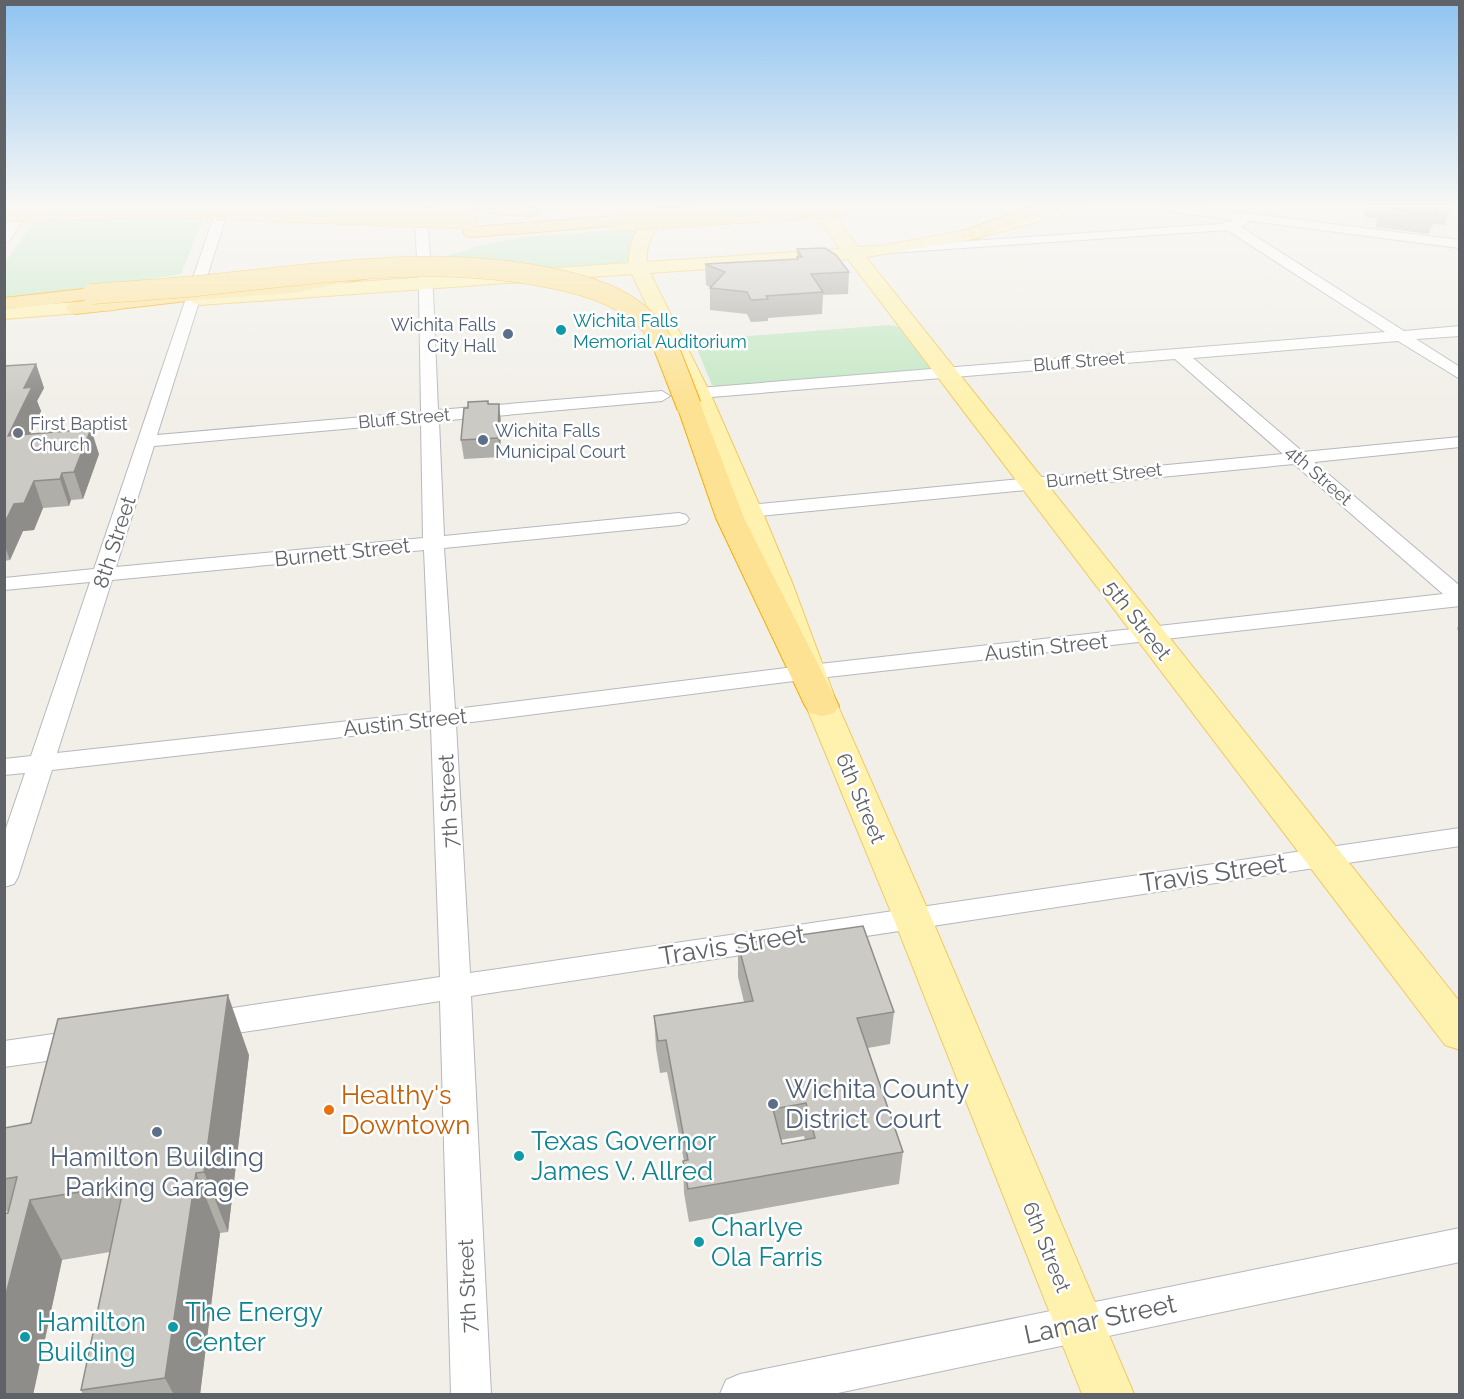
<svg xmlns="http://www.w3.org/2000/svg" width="1464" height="1399" font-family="Raleway,sans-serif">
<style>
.green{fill:#c5e8c5}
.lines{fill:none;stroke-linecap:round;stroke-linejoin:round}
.minor-casing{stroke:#b5b8bc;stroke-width:2}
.major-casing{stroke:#f2c960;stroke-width:2}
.highway-casing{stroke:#f9ab00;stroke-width:2}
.minor{fill:#fff;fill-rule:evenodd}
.major{fill:#fff2af;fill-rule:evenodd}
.highway{fill:#fde293;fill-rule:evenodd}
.highway-bridge-far1-casing{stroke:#f9ab00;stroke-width:21;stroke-linecap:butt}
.highway-bridge-casing{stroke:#f9ab00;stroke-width:26;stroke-linecap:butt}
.highway-bridge-far1{stroke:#fde293;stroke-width:20}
.highway-bridge{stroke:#fde293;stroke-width:24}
.wall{fill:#afaea9;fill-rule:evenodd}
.shaded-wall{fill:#8f8d8a}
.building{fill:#cccac5;stroke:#8f8d8a;stroke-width:1.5;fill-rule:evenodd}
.culture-dot{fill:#0f9aa8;stroke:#fff;stroke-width:2}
.service-dot{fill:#5c6f8a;stroke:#fff;stroke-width:2}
.worship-dot{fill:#6b7280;stroke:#fff;stroke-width:2}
.food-dot{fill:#e8710a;stroke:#fff;stroke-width:2}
.labels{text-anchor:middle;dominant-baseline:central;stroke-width:5;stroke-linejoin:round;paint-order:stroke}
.far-culture-label{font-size:18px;fill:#0d838f;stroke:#fff;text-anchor:start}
.far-service-label{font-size:18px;fill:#4e5e75;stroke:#fff;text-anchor:end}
.far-street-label{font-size:18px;fill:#5f6368;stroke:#fff}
.far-worship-label{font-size:18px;fill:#5b616d;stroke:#fff;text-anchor:start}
.street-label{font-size:21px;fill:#5f6368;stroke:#fff}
.near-street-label{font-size:26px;fill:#5f6368;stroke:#fff}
.near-service-label{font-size:26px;fill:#4e5e75;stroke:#fff;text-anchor:start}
.near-food-label{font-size:26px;fill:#c56008;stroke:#fff;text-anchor:start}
.near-culture-label{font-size:26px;fill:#0d838f;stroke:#fff;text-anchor:start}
</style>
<rect width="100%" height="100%" fill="#f1efe8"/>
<path class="green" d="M205,214l-24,60 -118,19 -58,6v-36l34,-48z
M637,229c-5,10 -6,24 -10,33l-102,8 -92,-10 49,-15 41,-8z
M889,325l10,2 32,42 -4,2 -205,17 -10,-3 -17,-41 4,-4z"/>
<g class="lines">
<defs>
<path id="minor" d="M20,207h12l-23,34 -5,1v-14z
M217,207h12l-72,228 264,-23 -2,-120 -5,-85h12l7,85 5,118 224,-19 8,5 -8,5 -223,20 5,115 235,-23 7,2 3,4 -3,4 -7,2 -235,23 11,161 355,-44 633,-71 -149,-130 -545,53 -7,-2 -3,-4 3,-4 7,-2 534,-51 -108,-95 -476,39 -8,-5 8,-5 686,-56 -158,-102 -351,24 -2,-3 2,-3 5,-1 338,-23 17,-4 -71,-9 -6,-4h36l265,33v8l-210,-27 -9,6 163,104 56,-5v10l-44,3 44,28v12l-62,-38 -205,17 110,94 157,-15v10l-146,15 146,124v20l-650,73 -354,45 14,249 990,-145v18l-989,150 20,398h-40l-11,-393 -234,37 -11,-4 -5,-9 5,-9 11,-4 234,-35 -9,-250 -379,43 -34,107 -4,7 -10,3v-53l21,-61 -21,2v-16l27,-3 59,-174 -86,8v-12l90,-9zM421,422l2,116 -307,29 38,-121zM424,550l7,162 -374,41 55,-173z
M82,1030l11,4 5,9 -5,9 -11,4 -78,11v-26z
M1460,1228v34l-627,132h-113l6,-14 14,-6z"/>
<path id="major" d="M656,207h18c-14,19 -29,29 -27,55l193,-13 -31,-42h17l32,40 23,-1 87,-16 90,-23h27l-2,3 -114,30 -103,17 594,745v48l-15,-5 -597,-786 -198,14 60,120 52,118 31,74 45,121 93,211 203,477h-52l-189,-477 -87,-211 -41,-121 -29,-74 -48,-118 -56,-119 -432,31 -7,-2 -3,-4 3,-4 7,-2 429,-30c-1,-23 11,-41 27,-56z
M108,300l7,2 3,4 -3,4 -111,9v-12z"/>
<path id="highway" d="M468,207h67l4,4 -3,4 -6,1 -54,-4 -6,-1z
M1030,207h30l-2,4 -29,7 -54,21h-12l-3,-4 3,-4z
M617,216l6,1 3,4 -3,4 -151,12 -6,-1 -3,-4 3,-4 6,-1z
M366,267l7,2 3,4 -3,4 -80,16 -98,7 -119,14 -7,-2 -3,-4 3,-4 7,-2 119,-14 98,-7z
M92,288l7,2 3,4 -3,4 -95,12v-12z
M689,399l8,2 4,5 43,112 95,188 -5,7 -12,3 -12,-3 -5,-7 -89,-188 -39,-112 4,-5z"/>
</defs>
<use href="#minor" class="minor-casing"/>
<use href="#major" class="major-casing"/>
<use href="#highway" class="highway-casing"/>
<use href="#minor" class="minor"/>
<use href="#major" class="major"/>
<use href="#highway" class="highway"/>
<defs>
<path id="highway-bridge-far1" d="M4,212l156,-5 309,12
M617,221l223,-14
M92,294c38,-3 76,-5 114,-9 116,-12 229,-31 344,-7 47,9 94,25 116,70"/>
<path id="highway-bridge" d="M666,347l23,59"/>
</defs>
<use href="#highway-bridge-far1" class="highway-bridge-far1-casing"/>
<use href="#highway-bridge" class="highway-bridge-casing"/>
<use href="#highway-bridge-far1" class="highway-bridge-far1"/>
<use href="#highway-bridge" class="highway-bridge"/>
</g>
<path class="wall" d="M1365,207h85l-5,18 -12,-1 -4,10 -53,-7 1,-9 -13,-1z
M797,249l52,23 -1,22 -25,1 -1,19 -54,4v3l-17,1 -4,-8 -37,-4v-23l-4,-2 -1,-21 92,-5z
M36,364l8,24 -7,13 4,10 -11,23 69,20 -16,45 -12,1 -2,6 -26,2 -9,22 -11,1 -13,29 -6,1v-195z
M489,404l12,19 -1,34 -36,2 -3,-19z
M1460,622v10l-3,-3z
M738,944l156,68 -4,32 -22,4 35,104 -4,32 -210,38 -5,-29 -1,-32h1l-17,-89 -7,1 -4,-25 -2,-32 90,-14 -6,-25zM804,1136l1,4 -23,4 -2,-4z
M249,1055l-21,177 -8,1 -20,162h-117l-2,-5 29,-138 -48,8 -29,135h-29l4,-182 -4,-6v-79l27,-5z"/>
<path class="shaded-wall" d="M36,364l8,24 -7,13 4,10 -23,50 -10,-25 16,-48z
M499,404l2,19 -1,34 -2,-19z
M91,429l8,25 -16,45 -9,-27z
M62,473l9,27 -2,6 -9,-27z
M34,481l9,27 -9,22 -11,1 -13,29 -6,-16v-20l10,-20z
M228,995l21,60 -21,177 -24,-60z
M196,1173l24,60 -20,162h-26l-9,-17z
M30,1200l32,60 -29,135h-29v-93z"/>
<path class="building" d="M1382,207h54v7z
M825,248l11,7 13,17 -38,2 12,18 -57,4 2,3 -17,1 -4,-8 -37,-4 15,-16 -20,-8 93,-5 -1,-2h5l-5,-8z
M36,364l-12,24 8,-1 -24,49 83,-7 -17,43 -12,1 -2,6 -26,2 -10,22 -10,1 -10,20v-158z
M488,401v3h11l-1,34 -37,2 3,-32h4v-6z
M863,926l31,86 -37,6 46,134 -215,37 -5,-28 5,-1 -22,-120 -8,1 -4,-25 99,-15 -15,-57zM806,1103l9,35 -33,6 -9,-35z
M228,995l-24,177 -8,1 -31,205 -84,12 43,-205 -94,15 -26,102v-88l4,-1 9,-36 -13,2v-51l27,-5 27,-104z"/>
<linearGradient id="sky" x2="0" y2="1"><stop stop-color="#8fc3f1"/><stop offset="0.51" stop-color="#f9f8f5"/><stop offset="1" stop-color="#f9f8f5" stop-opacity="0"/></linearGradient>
<rect width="1464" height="403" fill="url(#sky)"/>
<g class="culture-dot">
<circle cx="561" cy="330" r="6"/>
<circle cx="519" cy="1156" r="6"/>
<circle cx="699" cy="1242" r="6"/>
<circle cx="173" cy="1327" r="6"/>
<circle cx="25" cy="1337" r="6"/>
</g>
<g class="service-dot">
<circle cx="508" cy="334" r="6"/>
<circle cx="483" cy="440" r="6"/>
<circle cx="773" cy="1104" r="6"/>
<circle cx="157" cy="1132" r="6"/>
</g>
<circle class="worship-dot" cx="18" cy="433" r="6"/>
<circle class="food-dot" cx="329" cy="1110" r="6"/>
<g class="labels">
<g class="far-culture-label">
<text x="573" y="320">Wichita Falls<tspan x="573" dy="21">Memorial Auditorium</tspan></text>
</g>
<g class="far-service-label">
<text x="496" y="324">Wichita Falls<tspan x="496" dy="21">City Hall</tspan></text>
<text x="495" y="430" text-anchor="start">Wichita Falls<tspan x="495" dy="21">Municipal Court</tspan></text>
</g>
<g class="far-street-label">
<text transform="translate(1079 361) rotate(-5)">Bluff Street</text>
<text transform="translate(404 418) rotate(-5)">Bluff Street</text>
<text transform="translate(1104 475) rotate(-6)">Burnett Street</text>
<text transform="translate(1319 475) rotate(41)">4th Street</text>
</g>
<g class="far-worship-label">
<text x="30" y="423">First Baptist<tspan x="30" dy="21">Church</tspan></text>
</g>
<g class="street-label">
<text transform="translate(114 542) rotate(-72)">8th Street</text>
<text transform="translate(342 552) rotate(-6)">Burnett Street</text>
<text transform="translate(1138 620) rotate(52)">5th Street</text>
<text transform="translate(1046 647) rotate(-6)">Austin Street</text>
<text transform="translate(405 722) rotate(-6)">Austin Street</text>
<text transform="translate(861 798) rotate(67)">6th Street</text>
<text transform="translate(448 801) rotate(-93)">7th Street</text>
<text transform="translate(1047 1247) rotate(68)">6th Street</text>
<text transform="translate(467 1286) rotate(-92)">7th Street</text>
</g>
<g class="near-street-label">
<text transform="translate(1213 873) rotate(-8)">Travis Street</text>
<text transform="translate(732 945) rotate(-9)">Travis Street</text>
<text transform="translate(1100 1319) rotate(-12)">Lamar Street</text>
</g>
<g class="near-service-label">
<text x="785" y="1089">Wichita County<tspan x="785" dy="30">District Court</tspan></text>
<text x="157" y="1157" text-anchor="middle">Hamilton Building<tspan x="157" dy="30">Parking Garage</tspan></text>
</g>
<g class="near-food-label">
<text x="341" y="1095">Healthy's<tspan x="341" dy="30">Downtown</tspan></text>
</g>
<g class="near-culture-label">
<text x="531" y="1141">Texas Governor<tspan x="531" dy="30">James V. Allred</tspan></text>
<text x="711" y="1227">Charlye<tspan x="711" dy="30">Ola Farris</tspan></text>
<text x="185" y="1312">The Energy<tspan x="185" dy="30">Center</tspan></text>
<text x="37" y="1322">Hamilton<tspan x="37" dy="30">Building</tspan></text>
</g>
</g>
<rect width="1464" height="1399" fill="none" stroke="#5f6368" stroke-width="12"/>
</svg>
